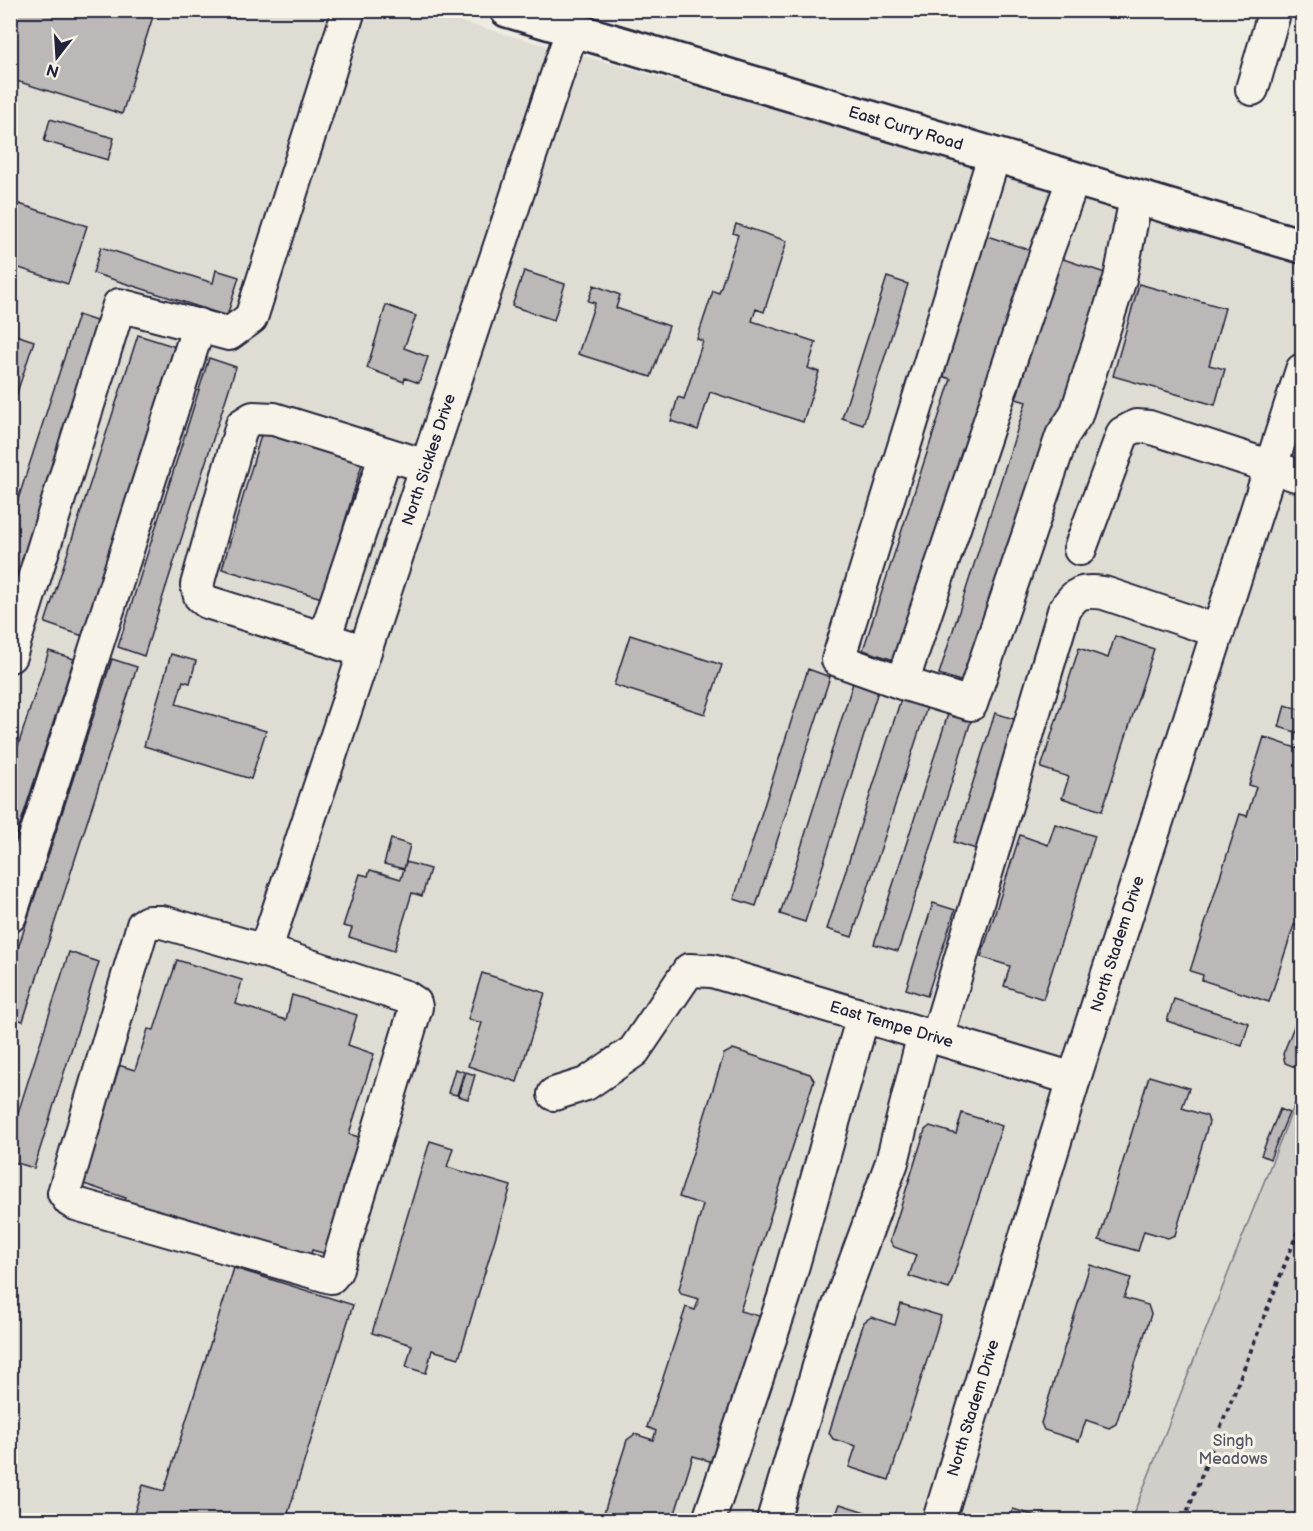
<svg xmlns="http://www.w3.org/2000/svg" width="1313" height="1531" font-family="'Balsamiq Sans',sans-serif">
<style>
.built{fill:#dfdcd4}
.green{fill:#d1cdc9;stroke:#7a7882;stroke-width:1.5}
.building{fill:#bbb8b7;stroke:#22223b;stroke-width:1.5}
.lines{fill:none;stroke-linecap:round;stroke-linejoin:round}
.minor-casing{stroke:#22223b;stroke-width:36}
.major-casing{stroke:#22223b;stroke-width:38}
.path{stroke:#22223b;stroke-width:4;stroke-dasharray:4.5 4.5;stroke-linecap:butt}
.minor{stroke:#f7f3e8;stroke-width:32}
.major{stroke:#f7f3e8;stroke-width:33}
.labels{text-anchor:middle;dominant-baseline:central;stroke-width:6;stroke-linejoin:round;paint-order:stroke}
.street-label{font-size:16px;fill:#22223b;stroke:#f7f3e8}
.park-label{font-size:16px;fill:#575566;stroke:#f7f3e8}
</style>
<rect width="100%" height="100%" fill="#eeebe1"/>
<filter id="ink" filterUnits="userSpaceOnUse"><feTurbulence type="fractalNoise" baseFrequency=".0167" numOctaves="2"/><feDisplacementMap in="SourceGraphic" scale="12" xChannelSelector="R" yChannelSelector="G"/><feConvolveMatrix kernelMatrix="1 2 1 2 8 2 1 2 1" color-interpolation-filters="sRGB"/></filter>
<g filter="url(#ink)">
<path class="built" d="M10,11h412l880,245v829l-171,435h-1120z"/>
<path class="green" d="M1302,1085v435h-171l168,-427z"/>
<path class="building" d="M10,10h145l-33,104 -112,-35z
M50,119l64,19 -6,22 -64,-19z
M10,201l77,25 -19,58 -58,-19z
M736,224l51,17 -23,71 -8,-3 -4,12 64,21 -8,26 11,4 -16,50 -93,-30 -12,38 -27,-9 7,-24 6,2 19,-58 -6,-2 16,-48 6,2 19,-58 -5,-2z
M987,236l52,17 -142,408 -34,-11 88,-271 -9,-3z
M101,247l112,36 3,-13 23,7 -12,39 -134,-43z
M1060,258l54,18 -44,139 -11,-4 -87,274 -33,-11 87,-272 -10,-3z
M524,271l41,13 -11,36 -42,-14z
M887,277l21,7 -45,141 -21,-7z
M1139,284l86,24 -16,57 16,4 -10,36 -102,-29z
M594,285l26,10 -4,13 53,18 -18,51 -73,-23 17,-51 -7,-2z
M386,305l30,11 -12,32 24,9 -9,26 -14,-5 -1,4 -37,-14z
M78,315l27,9 -95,288v-88z
M10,333l24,8 -19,58 -5,-1z
M138,335l38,12 -93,289 -38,-13z
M209,358l27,9 -92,289 -26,-9z
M264,425l101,29 -43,144 -100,-29z
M630,635l92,30 -17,49 -91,-29z
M1115,636l39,13 -52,162 -40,-13 7,-21 -28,-9 38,-120 29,10z
M49,651l25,8 -64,197v-86z
M171,654l25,7 -6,22 -7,-2 -7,23 90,27 -15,48 -107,-33z
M112,659l25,8 -114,354 -13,-4v-44z
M808,669l22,8 -74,229 -22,-7z
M853,683l25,8 -73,231 -25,-8z
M901,699l26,8 -75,230 -25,-8z
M1285,705l17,5v24l-23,-7z
M995,713l22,7 -41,129 -22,-7z
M948,714l23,7 -73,230 -24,-7z
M1264,737l38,13v170l-2,7 -6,-2 -25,77 -67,-22 1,-5 -13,-4 50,-157 7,2 9,-29 -7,-2z
M1055,824l40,12 -52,163 -39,-13 6,-20 -29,-9 39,-122 28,10z
M391,839l19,6 -6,24 -20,-5z
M406,862l24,7 -8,27 -10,-3 -18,58 -45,-14 3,-9 -9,-2 17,-52 8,2 2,-6 31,9z
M933,903l22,7 -28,86 -21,-7z
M69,952l30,10 -65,206 -24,-7v-23z
M177,960l65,20 -6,24 50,16 6,-25 65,20 -9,30 26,9 -25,80 13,4 -35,116 -15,-4 -1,4 -13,8 -176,-53 4,-11 -42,-14 34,-119 17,5 13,-41 6,1z
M482,973l63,20 -28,89 -49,-16 14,-43 -14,-4z
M1174,999l75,24 -7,23 -75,-25z
M1302,1006v64l-17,-7 -2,-9z
M733,1049l77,25 4,6 -74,231 23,6 -47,146 -23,-7 -20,64h-98l3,-9 24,8 25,-79 8,-6 18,6 3,-9 -9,-4 39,-120 9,3 4,-11 -18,-5 -2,-5 24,-84 -24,-8 45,-143z
M455,1069l9,3 -7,23 -9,-2z
M466,1072l9,3 -7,24 -10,-3z
M1149,1076l40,12 -7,20 25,8 2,6 -34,113 -7,3 -24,-7 -6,20 -39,-11z
M1280,1109l9,4 -19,46 -9,-4z
M962,1113l40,13 -53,163 -40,-13 7,-21 -22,-8 -4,-6 35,-111 5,-4 26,8z
M430,1141l23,7 -6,19 64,19 -52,172 -27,-8 -6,23 -20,-6 6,-22 -40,-12z
M1090,1265l41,13 -7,20 24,7 3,9 -35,110 -7,4 -23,-8 -7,21 -35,-11 -3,-7z
M234,1268l119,37 -67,215h-154l11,-35 21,6z
M901,1304l40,12 -52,164 -40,-13 7,-21 -23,-7 -4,-6 35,-111 7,-5 24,8z
M840,1504l38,12 -1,4h-43z
M1013,1509l35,11h-39z"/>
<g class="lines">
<defs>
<g id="minor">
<path d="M1252,89l23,-79"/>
<path d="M994,156l-156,504 64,23 144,-429 27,-74"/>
<path d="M1080,549l43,-116 13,-7 13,1 153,50"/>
<path d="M324,639l62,-185"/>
<path d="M363,651l-156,-49 -7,-6 -3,-11 45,-160 11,-7 21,1 152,47"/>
<path d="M10,656l109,-351 110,29 22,-16 98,-308"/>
<path d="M902,683l69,21 91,-268 14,-21 44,-136 16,-81"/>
<path d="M10,916l189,-591"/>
<path id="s1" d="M265,951l-103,-29h-14l-5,3 -79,268 6,8 6,3 255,73 5,-6 80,-264 -1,-4 -9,-6 -141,-46 307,-921"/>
<path d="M937,1038l127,-427c11,-19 18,-21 40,-18l114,38"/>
<path id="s2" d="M554,1094l32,-10 48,-33 55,-81 23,1 362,108"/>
<path d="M709,1520l75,-223 79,-281"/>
<path d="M773,1520l56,-187 63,-171 32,-128"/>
<path id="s3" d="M939,1520l135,-441 228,-709"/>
</g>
<g id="major">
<path id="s4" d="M507,10l795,236"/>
</g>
</defs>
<use href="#minor" class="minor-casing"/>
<use href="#major" class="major-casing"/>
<path class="path" d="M1184,1520l118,-299"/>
<use href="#minor" class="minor"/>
<use href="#major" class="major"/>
</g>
</g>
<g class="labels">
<g class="street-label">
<text stroke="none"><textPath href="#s4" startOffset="416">East Curry Road</textPath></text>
<text stroke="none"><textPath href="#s1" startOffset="1653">North Sickles Drive</textPath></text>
<text stroke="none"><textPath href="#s3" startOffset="603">North Stadem Drive</textPath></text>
<text stroke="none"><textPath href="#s2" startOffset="400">East Tempe Drive</textPath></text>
<text stroke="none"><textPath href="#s3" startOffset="117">North Stadem Drive</textPath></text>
</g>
<g class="park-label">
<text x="1233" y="1441">Singh<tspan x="1233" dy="18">Meadows</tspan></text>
</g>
</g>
<rect width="1313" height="1531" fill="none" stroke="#f7f3e8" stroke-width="36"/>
<rect x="18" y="18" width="1277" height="1495" fill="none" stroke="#22223b" stroke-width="2" filter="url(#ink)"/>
<g transform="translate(57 57) rotate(197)" stroke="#f7f3e8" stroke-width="4.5" paint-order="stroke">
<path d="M0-4.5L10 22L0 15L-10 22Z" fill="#22223b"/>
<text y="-9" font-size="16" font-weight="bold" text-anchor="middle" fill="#22223b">N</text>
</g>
</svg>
